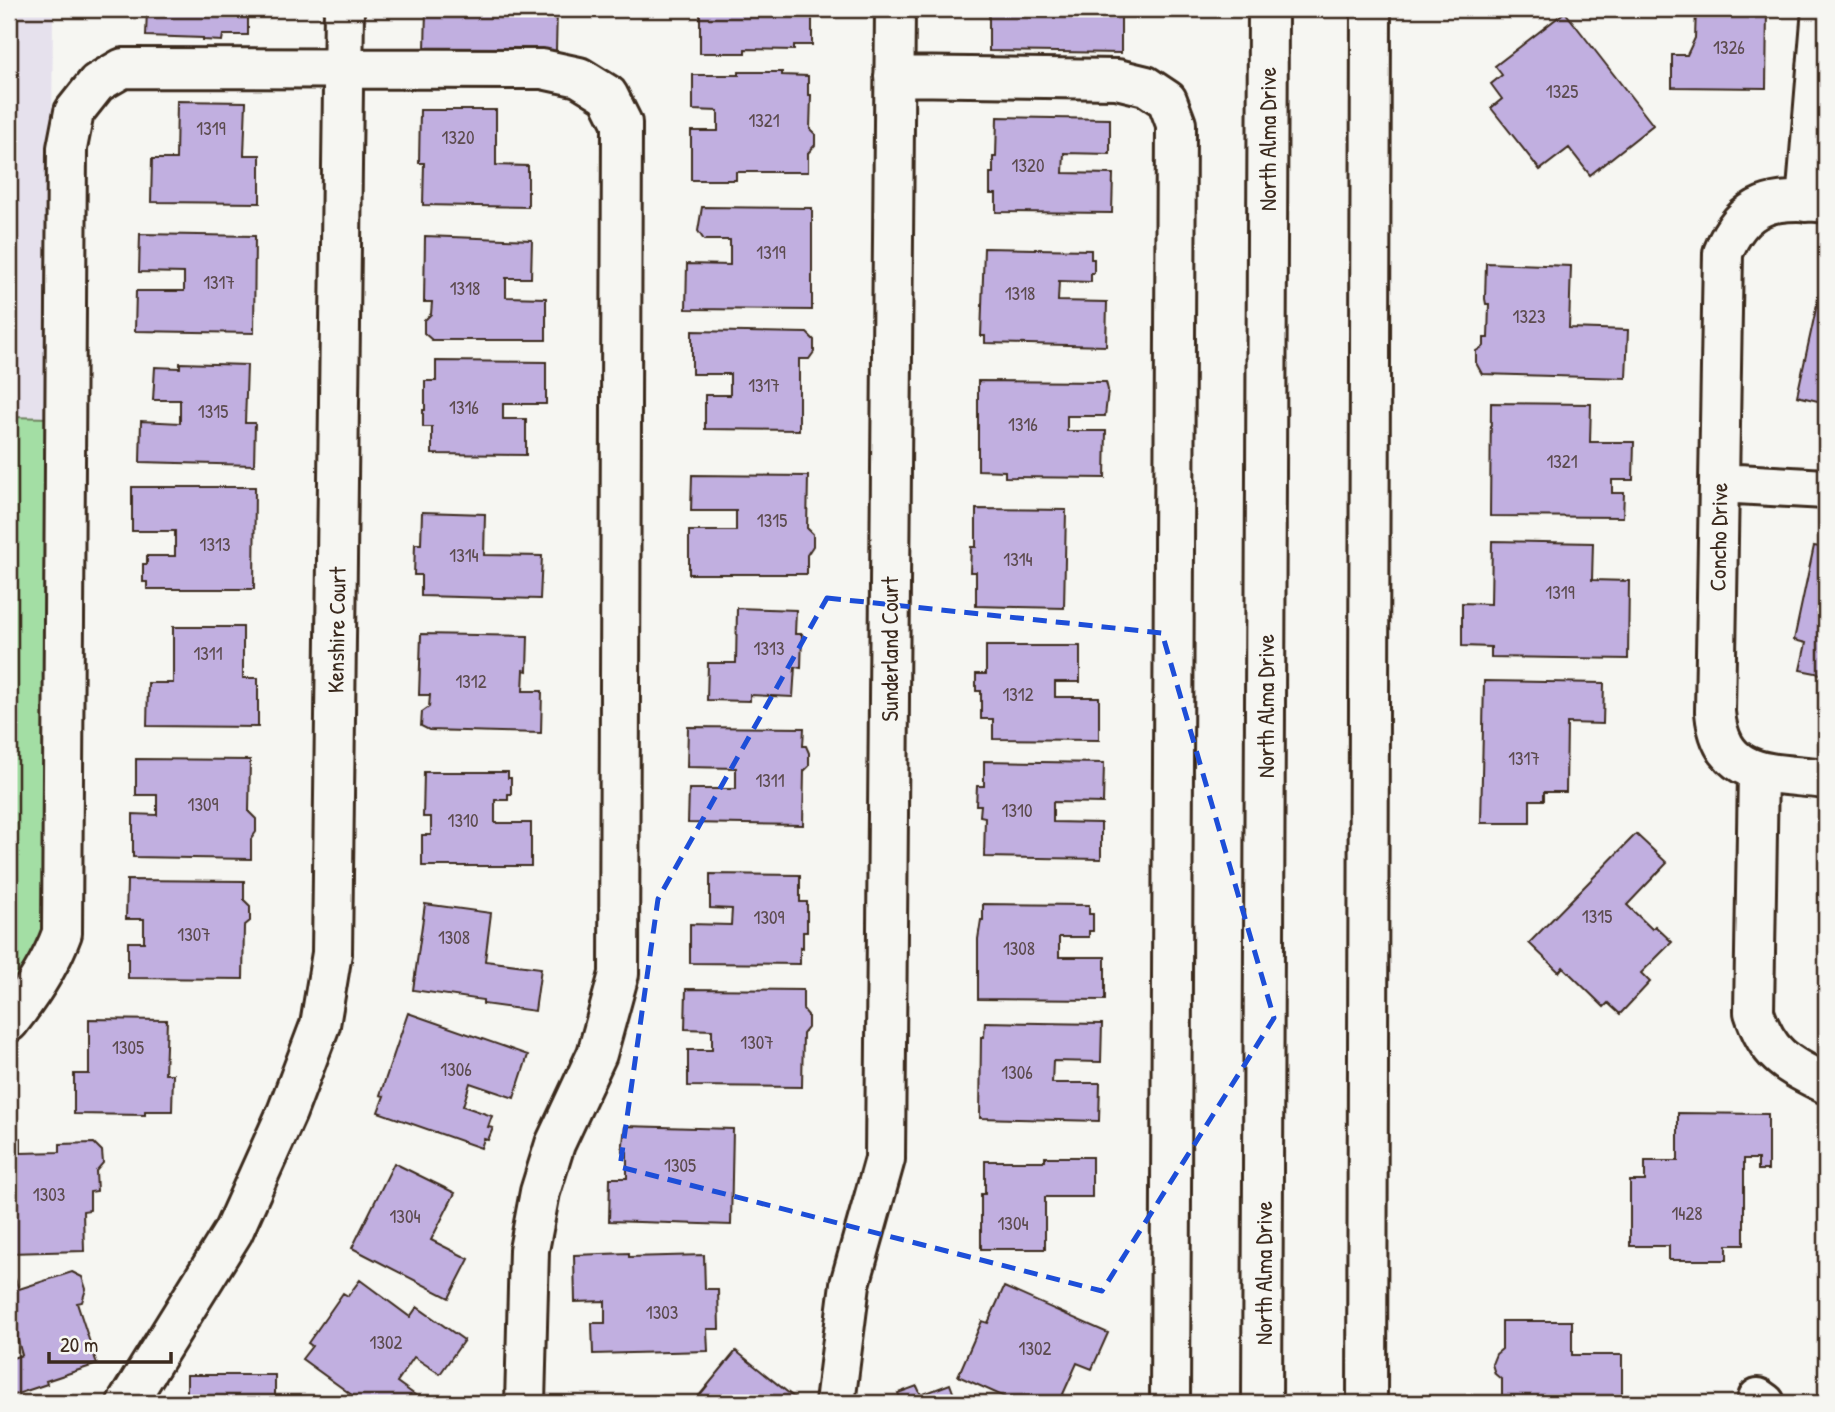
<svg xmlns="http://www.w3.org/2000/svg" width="1835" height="1412" font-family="'Patrick Hand',sans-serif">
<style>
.built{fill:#e6e1ed}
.green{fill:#a3dea4;stroke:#6f8461;stroke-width:2}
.building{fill:#c1afe0;stroke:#3b2a1e;stroke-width:2}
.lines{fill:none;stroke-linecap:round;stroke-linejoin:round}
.minor-casing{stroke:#3b2a1e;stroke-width:44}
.major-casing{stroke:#3b2a1e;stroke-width:44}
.minor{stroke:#f6f6f2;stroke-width:38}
.major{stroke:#f6f6f2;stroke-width:38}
.marked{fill:none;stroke:#1d4ed8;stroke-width:5;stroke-dasharray:14 9;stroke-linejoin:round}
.labels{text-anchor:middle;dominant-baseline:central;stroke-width:5;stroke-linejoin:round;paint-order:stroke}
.number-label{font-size:19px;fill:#5c4b4e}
.street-label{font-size:23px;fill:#3b2a1e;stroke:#f6f6f2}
</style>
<rect width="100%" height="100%" fill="#f6f6f2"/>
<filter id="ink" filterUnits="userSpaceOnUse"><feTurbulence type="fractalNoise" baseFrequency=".0143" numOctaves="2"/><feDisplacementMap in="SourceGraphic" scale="14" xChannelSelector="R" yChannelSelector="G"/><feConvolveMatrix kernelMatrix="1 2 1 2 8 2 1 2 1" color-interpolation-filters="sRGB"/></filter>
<g filter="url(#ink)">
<path class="built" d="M9,9h44l-7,939 -37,45z"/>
<path class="green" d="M9,417l41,1 -4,530 -37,45z"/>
<path class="building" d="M147,9h108v4h-7v22h-25l-1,6 -19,-1v-2l-57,-2z
M426,9h131l-1,42 -131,-2z
M736,9h76v36h-18v5l-49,-1v4h-45v-43l36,1z
M989,9l132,1v43l-132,-2z
M1679,9h88l-1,79 -94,-1v-32h15l8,-17 1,-29z
M1565,12l88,113 -63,50 -21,-27 -29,22 -49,-62 11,-9 -11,-15 11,-9 -7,-9z
M739,72h43v3l26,1v19h3l-1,34 5,5v11l-7,8v19h-72v8h-45v-49h27v-20l-25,-1v-35h46z
M177,101l69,1 -2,53h16v48l-109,-1 1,-43h24z
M420,110h76v55l32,1v41l-105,-2 1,-42h-5z
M997,117l113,2v35l-46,-1 -1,20 50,1 -1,39 -116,-1v-18h-6v-21h3v-16h3z
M702,207l110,1v102l-126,-1 1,-45 43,1v-25h-26l-6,-9z
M140,234l115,2 -1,97 -119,-2 1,-40h48v-18l-45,-1z
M425,236l107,4 -1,38h-25v19l40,1v42h-114l-8,-7v-12l7,-7 1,-12h-8z
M984,248l107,2v9h3v14h-3v9l-32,-1 -1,20 49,1 -1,44 -121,-3v-7h-4z
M1486,263l85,3 -2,62 59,2 -2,48 -144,-4 -6,-11v-12l8,-5v-8h4l1,-34h-3l-1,-5z
M1819,295l7,2v106l-29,-7z
M692,331l115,2 7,7v12l-5,7h-10v71l-94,-1v-34h25v-21h-38z
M436,361l110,1v42h-43v15h23v36l-94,-1v-27h-9v-17h2v-29h11z
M180,363l67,2 -2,58h10l-1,42 -114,-3 1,-41 39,2v-23h-27l2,-33 25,1z
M978,381l128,1 2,8 -3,26h-38v15h39l-1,47 -100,-1v-6l-27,-1z
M1491,403l100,1 -1,38h44l-1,38h-21v13h12l-1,24 -133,-1z
M692,475l116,1 -1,52 6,6v12l-6,9v19h-118v-43h47v-20h-45z
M132,487h123l-1,102h-107v-7h-4v-18h4v-8h28v-25h-43z
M976,509l90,1 -2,98 -88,-2v-34h-6l1,-25h5z
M422,512l63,2 -1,41 58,1 -2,43 -119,-3v-21h-7l1,-31h6z
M1492,541l101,2 -1,37 37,1 -1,78 -137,-2v-10l-29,-1v-43l29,1z
M1814,546l12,2v127l-26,-5 6,-27 -12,-3z
M737,608l59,2 -1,24h7l-1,34 -6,-1 -2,30 -43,-2v6l-43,-1 1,-37h28z
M173,627h70v51h15v49l-111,-1 1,-43h25z
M421,634l107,2 -1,35 -3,-1 -1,21h19l-1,42 -112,-3 -8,-4 1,-14 7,-5 1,-12h-11z
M986,646h94v36h-25v15h44v43l-106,-1v-20h-12v-28h-5v-17h10z
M1484,681l120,2 -1,41 -36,-1 -1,69h-22v8h-14v23h-49z
M688,727l116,1 -1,18h3l3,7v13l-5,5 -1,54 -115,-2 1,-34h47v-21l-49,-1z
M136,759l114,1 -1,52 7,7v13l-5,7v20l-118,-2v-43l24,1v-20h-21z
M984,761l120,2 -1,40 -50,-1v20l48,1v36l-117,-2 1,-40 -5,-1 1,-11h-5l1,-19h7z
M424,772h84v6h3v16h-3v6h-13v23h36v43h-109v-31h9v-18h-8z
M1636,834l31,29 -40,42 25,24 3,-3 17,16 -31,31 9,9 -30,32 -12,-11 -4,4 -41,-40 -4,5 -30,-29z
M710,874l90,1v27h7v30h-4v16l-3,-1v17l-110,-1v-39l41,1 1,-16 -22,-1z
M127,880l117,1v19l6,6v15l-6,5 -1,53 -115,-1v-36h16v-23h-18z
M425,904l66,9 -6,48 56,7 -6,43 -52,-7v-4l-70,-10z
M983,904l106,1v9h4v17h-4v6h-30v20h46v43l-127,-1v-60l3,-19h2z
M686,989l117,1v19l5,6v13l-5,6 -1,53 -114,-1v-36h24v-20l-27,-1z
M408,1013l120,42 -14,43 -44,-15 -7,23 29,10 -4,11 5,1 -5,12 -4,-1 -3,9 -103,-36 6,-16 -4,-1z
M89,1019l78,1 -2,54h8l-1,37h-27v4l-71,-1v-40h15z
M985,1022l117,2 -1,38 -48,-1 -1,22h48l-1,38 -119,-3 1,-81h3z
M1678,1113l90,1v56h-10v-11h-14v86h-17v15h-58v-14h-39v-65h15v-20h33z
M625,1126l108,3 -2,96 -122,-4 1,-43h17v-26h-5z
M21,1138v15l39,-1v-8l34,-1 8,8 1,12 -7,8 1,20 -7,1v18l-7,1 1,40 -75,2v-37h5v-19h-5v-58z
M1045,1157h47v40h-47v52h-64v-55h4v-33h60z
M394,1163l61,30 -24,47 38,19 -20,39 -97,-50z
M629,1253v4l75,-2 1,34h13l1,40h-12l1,22 -115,3 -1,-31h13v-22l-30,1 -1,-47z
M72,1272l10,5 4,12 -4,13 -5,1 20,61 -51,17 1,3 -36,12 -2,-6v-31l13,-4 -9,-32 -4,2v-44l6,-2 4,10z
M360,1280l50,37 7,-10 47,33 -24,34 -26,-17 -17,25 25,18 -2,3h-57l-61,-44 10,-13 -4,-3 35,-50 5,3z
M1004,1287l104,46 -16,36 -15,-6 -18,40h-26l-12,-5 -3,5 -60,-27 24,-55 6,2z
M1502,1321h70v34h50v45h-14v3h-125l19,-1v-22l-7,-6 -3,-10 4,-10 6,-5z
M736,1351l65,52h-108z
M187,1375h88v28h-96v-6h8z
M950,1384l7,19h-71l14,-5 -2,-5 19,-7 4,9z"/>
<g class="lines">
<defs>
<path id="minor" d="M894,76l223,3 29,7 21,14 9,24 -6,1279
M1806,202l16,-193
M1826,203c-50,-6 -83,-2 -103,50l-8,459c6,69 58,60 111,67
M1719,483l107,6
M1758,772l-4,240c14,44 33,52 72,72
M9,1022c22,-28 41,-56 53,-89l5,-785 7,-36 23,-29 26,-15 419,1 37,8 29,18 14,28 -3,851 -22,80 -42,90 -15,48 -11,58 -4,153
M1758,1398l7,5
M127,1403l106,-171 54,-120 33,-87 12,-72 12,-944
M835,1403l15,-119 35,-125 10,-1150"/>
<path id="major" d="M1262,1403l6,-1394
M1367,1403l4,-1394"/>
</defs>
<use href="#minor" class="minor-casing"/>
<use href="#major" class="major-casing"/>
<use href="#minor" class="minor"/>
<use href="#major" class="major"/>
</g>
</g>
<path class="marked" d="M827,598l335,35 112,385 -172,273 -482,-124 38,-268z"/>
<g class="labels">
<g class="number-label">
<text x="1729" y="47">1326</text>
<text x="1562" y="91">1325</text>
<text x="764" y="120">1321</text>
<text x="211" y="128">1319</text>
<text x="458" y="137">1320</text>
<text x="1028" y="165">1320</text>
<text x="771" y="252">1319</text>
<text x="219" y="282">1317</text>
<text x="465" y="288">1318</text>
<text x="1020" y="293">1318</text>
<text x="1529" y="316">1323</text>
<text x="764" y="385">1317</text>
<text x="464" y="407">1316</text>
<text x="213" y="411">1315</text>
<text x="1023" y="424">1316</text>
<text x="1562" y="461">1321</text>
<text x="772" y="520">1315</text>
<text x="215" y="544">1313</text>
<text x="464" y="555">1314</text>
<text x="1018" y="559">1314</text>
<text x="1560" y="592">1319</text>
<text x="769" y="648">1313</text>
<text x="208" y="653">1311</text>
<text x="471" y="681">1312</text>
<text x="1018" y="694">1312</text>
<text x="1524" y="758">1317</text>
<text x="770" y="780">1311</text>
<text x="203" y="804">1309</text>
<text x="1017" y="810">1310</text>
<text x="463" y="820">1310</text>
<text x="1597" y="916">1315</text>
<text x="769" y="917">1309</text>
<text x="194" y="934">1307</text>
<text x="454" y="937">1308</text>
<text x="1019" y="948">1308</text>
<text x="757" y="1042">1307</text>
<text x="128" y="1047">1305</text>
<text x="456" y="1069">1306</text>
<text x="1017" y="1072">1306</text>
<text x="680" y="1165">1305</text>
<text x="49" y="1194">1303</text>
<text x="1687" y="1213">1428</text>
<text x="405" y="1216">1304</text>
<text x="1013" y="1223">1304</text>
<text x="662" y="1312">1303</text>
<text x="386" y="1342">1302</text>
<text x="1035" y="1348">1302</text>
</g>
<g class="street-label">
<text transform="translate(1267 139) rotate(-90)">North Alma Drive</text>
<text transform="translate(1718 537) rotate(-89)">Concho Drive</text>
<text transform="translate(336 630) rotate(-89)">Kenshire Court</text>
<text transform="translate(889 649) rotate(-90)">Sunderland Court</text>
<text transform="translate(1265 706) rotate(-90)">North Alma Drive</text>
<text transform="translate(1263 1273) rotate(-90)">North Alma Drive</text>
</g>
</g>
<rect width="1835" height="1412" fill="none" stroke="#f6f6f2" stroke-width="35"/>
<rect x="18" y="18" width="1800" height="1377" fill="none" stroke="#3b2a1e" stroke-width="2.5" filter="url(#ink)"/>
<path d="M49 1352v10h122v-10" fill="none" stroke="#3b2a1e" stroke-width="3.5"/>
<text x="60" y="1352" font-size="21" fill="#3b2a1e" stroke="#f6f6f2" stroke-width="5" paint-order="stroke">20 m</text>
</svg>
